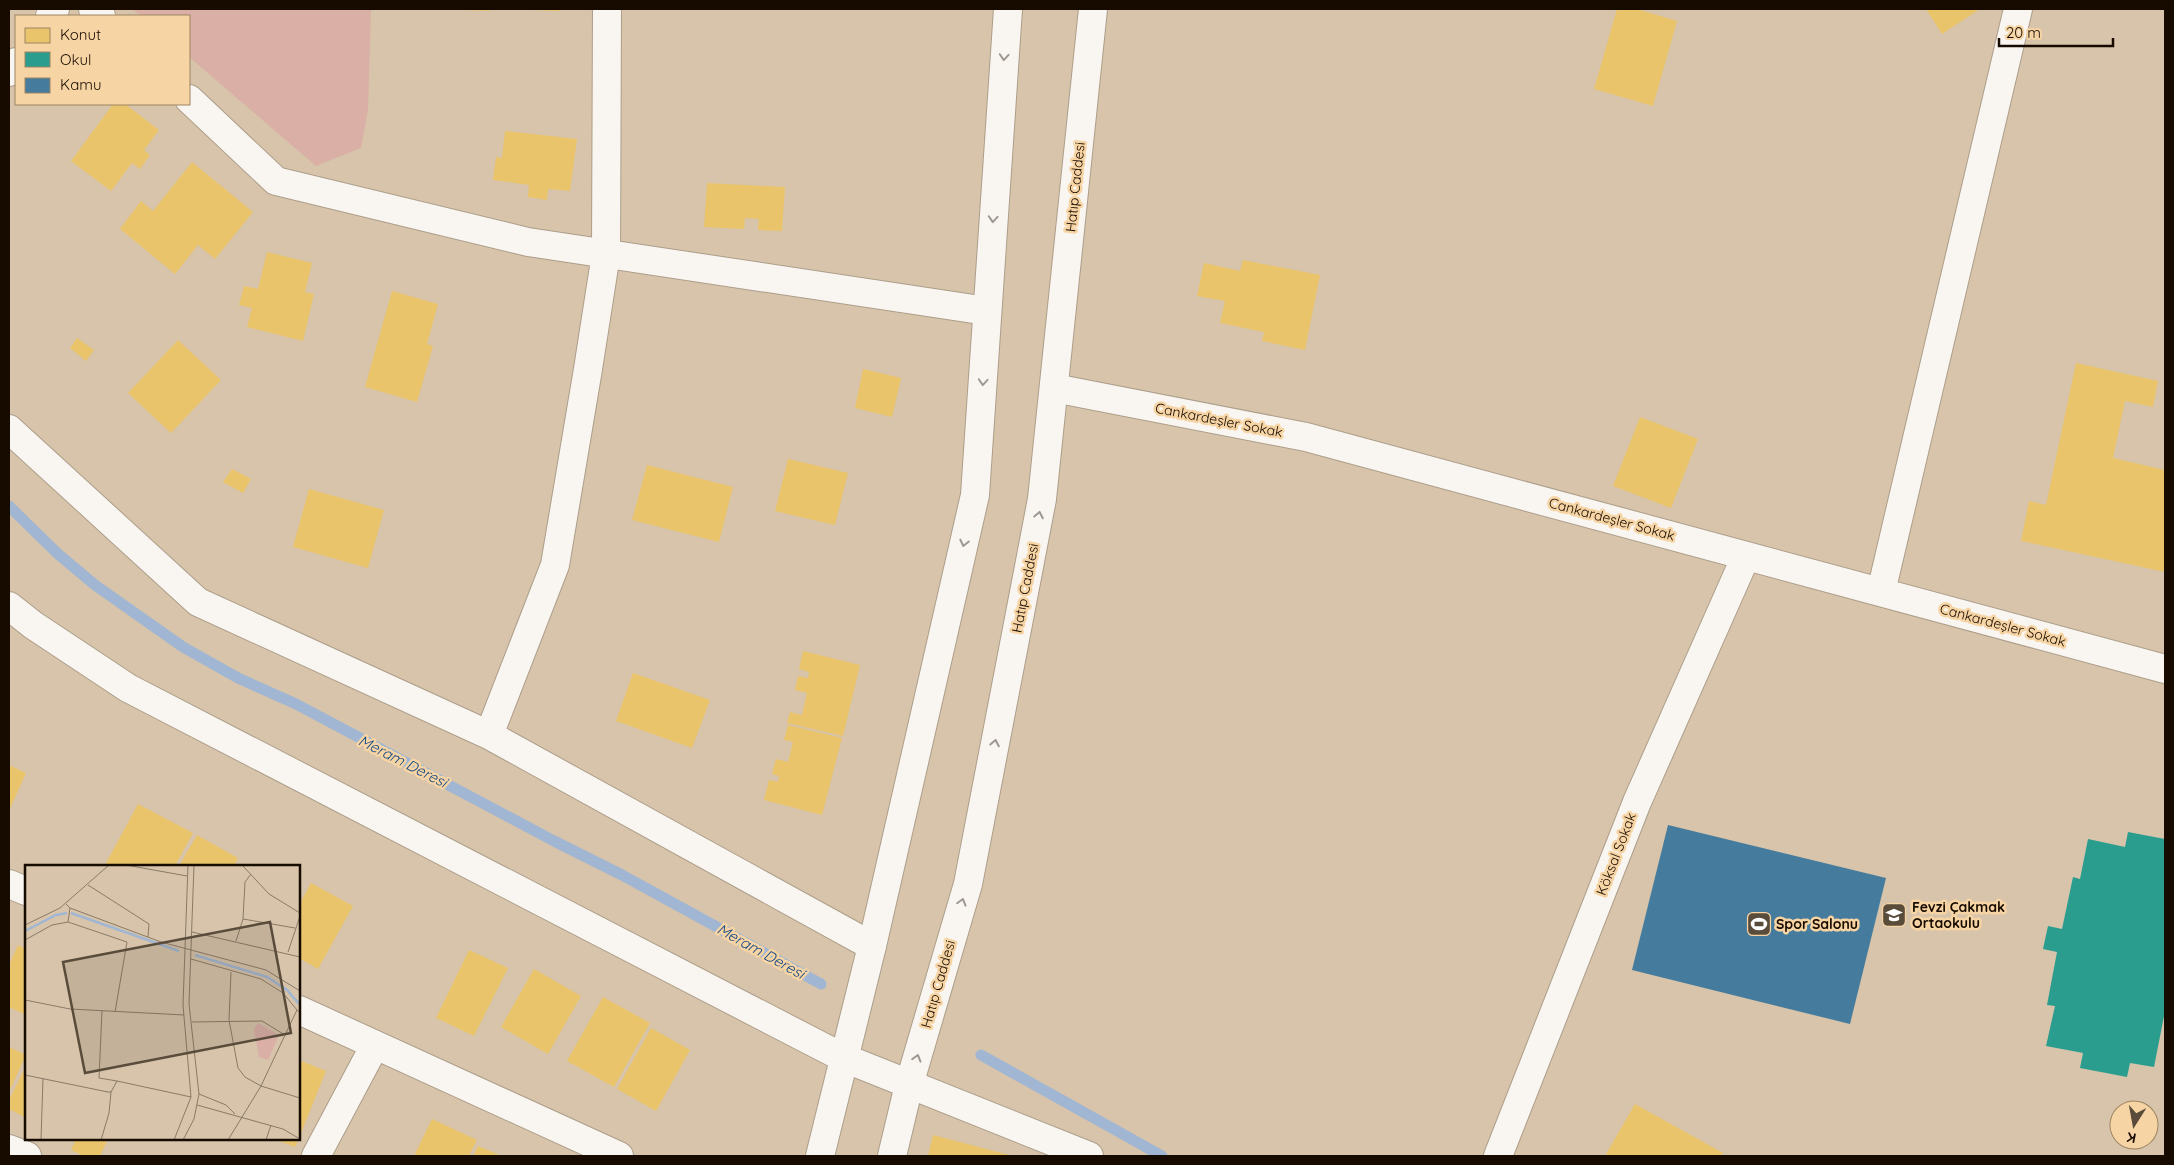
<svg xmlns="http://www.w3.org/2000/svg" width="2174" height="1165" font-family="Quicksand,sans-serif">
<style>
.green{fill:#daafa6}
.homes{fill:#e9c46a}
.schools{fill:#2a9d8f}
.public{fill:#457b9d}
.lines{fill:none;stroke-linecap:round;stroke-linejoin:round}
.stream{stroke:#a0b6d3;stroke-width:11}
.minor-casing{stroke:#ad9e8a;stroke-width:30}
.tertiary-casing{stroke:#ad9e8a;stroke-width:30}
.secondary-casing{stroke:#ad9e8a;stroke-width:30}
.minor{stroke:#f9f6f2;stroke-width:28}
.tertiary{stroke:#f9f6f2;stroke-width:28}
.secondary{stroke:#f9f6f2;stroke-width:28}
.oneway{stroke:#9f9891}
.labels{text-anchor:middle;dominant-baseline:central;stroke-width:5;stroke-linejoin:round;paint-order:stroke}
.street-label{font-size:14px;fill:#170b00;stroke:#f7d4a4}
.poi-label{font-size:14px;font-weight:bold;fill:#170b00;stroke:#f7d4a4;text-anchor:start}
.water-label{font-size:15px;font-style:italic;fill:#144a88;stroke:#f7d4a4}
.inset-river{fill:none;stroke:#a0b6d3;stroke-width:2.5}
.inset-road{fill:none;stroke:#8a7a66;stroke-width:1}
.view{fill:#5a4c3b;fill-opacity:0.15;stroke:#5a4c3b;stroke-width:2.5}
.inset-edge{fill:none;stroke:#170b00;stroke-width:2.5}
</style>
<rect width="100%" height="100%" fill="#d7c4aa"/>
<path class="green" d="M132,9h239l-3,101 -7,38 -45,18 -127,-109v-41h-48z"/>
<path class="homes" d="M465,9h25v2l-25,-1z
M531,9h29v2l-29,-1z
M1617,9h20l40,12 -24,85 -59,-17z
M1926,9h54l-38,25z
M113,104h12l34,26 -15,20 6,5 -10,14 -8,-6 -21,28 -40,-30z
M505,131l72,8 -7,52 -22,-2 -1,11 -19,-3 1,-12 -36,-5 3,-23 6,1z
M192,162l61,50 -38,47 -17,-14 -23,29 -55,-45 21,-28 12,10z
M707,183l78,4 -3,44 -24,-1 1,-11 -14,-1 -1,11 -40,-2z
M267,252l45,11 -7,29 9,2 -11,47 -56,-14 5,-19 -13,-3 5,-19 14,3z
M1243,260l77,15 -15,75 -43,-9 2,-9 -44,-9 5,-22 -28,-5 7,-33 36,8z
M392,291l46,13 -11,40 6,2 -16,56 -52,-15z
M77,338l17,12 -8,11 -16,-13z
M178,340l43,40 -50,53 -43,-40z
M2076,363l82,18 -5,26 -28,-6 -12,57 52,12v102l-144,-31 8,-40 17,4z
M863,369l38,9 -9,39 -37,-9z
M1640,417l58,22 -27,69 -58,-22z
M788,459l60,14 -13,52 -60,-14z
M647,465l86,22 -14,55 -87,-22z
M232,469l19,10 -8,14 -20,-11z
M309,489l75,21 -16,58 -75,-21z
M803,651l57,14 -17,71 -56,-13 3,-11 12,3 5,-22 -12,-3 3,-14 10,2 1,-6 -10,-3z
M633,673l77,27 -18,48 -76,-27z
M788,725l54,13 -20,77 -58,-15 5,-20 9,2 1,-6 -7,-2 4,-15 12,3 5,-20 -9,-2z
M9,765l17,8 -17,38z
M138,804l55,29 -18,33h-67l-3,-1z
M197,835l41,23 -4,8h-55z
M311,883l42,23 -35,63 -19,-11v-53z
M18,945l8,4v66l-17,-8v-42z
M469,950l39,18 -34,68 -38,-18z
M534,969l47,27 -33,58 -47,-27z
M603,997l47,26 -36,64 -47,-26z
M651,1028l39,22 -34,61 -39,-22z
M9,1047l17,8 -17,37z
M299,1060l27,11 -27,67z
M26,1066v52l-17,-9v-9z
M1635,1104l88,49 -2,3h-116z
M432,1119l45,21 -8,16h-55z
M933,1135l80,21h-85z
M76,1139h32l-8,17h-16l-13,-6z
M274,1139h25l-4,8z
M478,1146l24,10h-29z"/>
<path class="schools" d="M2128,832l37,7v172l-11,56 -24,-4 -3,14 -47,-9 3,-15 -37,-7 9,-40 -8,-1 10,-53 -14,-3 5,-23 14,3 11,-52 7,2 8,-40 37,8z"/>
<path class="public" d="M1668,825l218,53 -36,146 -218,-54z"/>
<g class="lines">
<path class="stream" d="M9,506l49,48 37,31 88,62 55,31 58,26 258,137 68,34 199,109
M981,1055l181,101"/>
<defs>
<path id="minor" d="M93,9l8,7
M50,16l5,-7
M9,72l7,-10
M189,99l87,82 252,61 459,69
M1054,388l252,49 859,232
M9,429l189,173 291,133 383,211
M1881,592l137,-583
M489,735l66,-170 33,-196 18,-115 1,-245
M9,884l17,7
M299,1010l320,146
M844,1058l245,98
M9,1149l18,7
M316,1156l59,-111
M1498,1156l139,-354 109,-246"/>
<path id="tertiary" d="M9,606l24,19 95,63 716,370"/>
<path id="secondary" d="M820,1156l52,-210 103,-451 33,-486
M892,1156l17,-71 59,-201 74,-385 51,-490"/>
</defs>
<use href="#minor" class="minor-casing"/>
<use href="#tertiary" class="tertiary-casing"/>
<use href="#secondary" class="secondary-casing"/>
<use href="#minor" class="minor"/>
<use href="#tertiary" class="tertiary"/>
<use href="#secondary" class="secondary"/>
</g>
<defs><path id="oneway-chevron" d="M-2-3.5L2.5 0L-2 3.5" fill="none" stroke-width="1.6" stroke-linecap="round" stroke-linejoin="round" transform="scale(1.25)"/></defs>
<g class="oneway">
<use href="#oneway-chevron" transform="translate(1004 57) rotate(94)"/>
<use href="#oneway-chevron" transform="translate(993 219) rotate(94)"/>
<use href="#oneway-chevron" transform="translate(983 382) rotate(94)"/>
<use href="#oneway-chevron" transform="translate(1039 515) rotate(-79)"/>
<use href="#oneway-chevron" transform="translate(964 543) rotate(103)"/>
<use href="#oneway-chevron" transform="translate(995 743) rotate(-79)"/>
<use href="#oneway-chevron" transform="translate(962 902) rotate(-74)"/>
<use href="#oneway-chevron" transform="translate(917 1058) rotate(-74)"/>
</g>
<defs>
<symbol id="school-square" viewBox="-11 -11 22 22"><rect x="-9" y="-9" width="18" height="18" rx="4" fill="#5a4c3b" stroke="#f7d4a4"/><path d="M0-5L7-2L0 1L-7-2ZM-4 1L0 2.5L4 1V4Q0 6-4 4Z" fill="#fff"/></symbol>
<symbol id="stadium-square" viewBox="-11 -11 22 22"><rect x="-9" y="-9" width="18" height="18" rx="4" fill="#5a4c3b" stroke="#f7d4a4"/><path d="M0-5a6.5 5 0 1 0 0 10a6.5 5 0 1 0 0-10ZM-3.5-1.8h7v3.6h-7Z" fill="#fff"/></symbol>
</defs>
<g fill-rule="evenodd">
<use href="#school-square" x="1880" y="901" width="28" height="28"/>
<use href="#stadium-square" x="1745" y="910" width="28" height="28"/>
</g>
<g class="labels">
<g class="street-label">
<text transform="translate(1075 187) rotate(-84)">Hatıp Caddesi</text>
<text transform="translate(1219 420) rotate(11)">Cankardeşler Sokak</text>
<text transform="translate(1612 519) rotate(15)">Cankardeşler Sokak</text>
<text transform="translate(1025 588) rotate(-79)">Hatıp Caddesi</text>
<text transform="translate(2003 625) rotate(15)">Cankardeşler Sokak</text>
<text transform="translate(1616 854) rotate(-69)">Köksal Sokak</text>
<text transform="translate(938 984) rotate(-74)">Hatıp Caddesi</text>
</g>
<g class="poi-label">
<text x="1912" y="907">Fevzi Çakmak<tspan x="1912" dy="16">Ortaokulu</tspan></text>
<text x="1776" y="924">Spor Salonu</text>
</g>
<g class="water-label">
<text transform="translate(403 761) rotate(27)">Meram Deresi</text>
<text transform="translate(761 951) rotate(29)">Meram Deresi</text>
</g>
</g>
<g transform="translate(25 865)">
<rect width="275" height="275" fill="#d7c4aa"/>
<path d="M233,158l21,12 -11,25 -9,-3 -5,-28z" fill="#daafa6"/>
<path class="inset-river" d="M46,48l108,38M0,66l31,-16 11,-2M170,90l72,22 20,13 13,15"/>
<path class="inset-road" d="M101,0l61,11M217,0l27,29 31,19M63,20l61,39 -1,13M41,39l4,4 -2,14 59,20 -12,70M45,43l91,34 105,28 34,21M218,54l2,-37 6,-8M0,60l35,-17 49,-43M167,67l108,25M0,75l27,-15 16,-3M211,76l7,-22 52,9M263,87l12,-36M166,94l70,20 22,14 14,17M206,107l-2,48 9,48 7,9 16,9 39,12M0,135l45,9 114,6M77,146l-3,67 18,3M167,157l70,-1 23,14 -24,51 -33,54M260,170l12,-25 3,3M0,210l83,17h3l6,-11 74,16M174,229l27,11 9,9M172,240l86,24 17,10M16,275l2,-62M76,275l8,-27 2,-21M149,275l17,-43 -8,-92 5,-140M158,275l11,-21 5,-25 -10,-90 5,-139M241,275l5,-15"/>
<path class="view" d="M245,57l21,111 -206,40 -22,-111z"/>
<rect width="275" height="275" class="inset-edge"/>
</g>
<rect width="2174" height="1165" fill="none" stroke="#170b00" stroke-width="20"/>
<rect x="15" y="15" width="175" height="90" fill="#f7d4a4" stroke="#9d8462"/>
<rect x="25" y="28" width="25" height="15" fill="#e9c46a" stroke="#9d8462"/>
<text x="60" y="40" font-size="15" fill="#170b00">Konut</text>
<rect x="25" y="52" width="25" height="15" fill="#2a9d8f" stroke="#9d8462"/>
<text x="60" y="65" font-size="15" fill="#170b00">Okul</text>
<rect x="25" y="78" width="25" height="15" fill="#457b9d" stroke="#9d8462"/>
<text x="60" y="90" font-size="15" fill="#170b00">Kamu</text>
<g transform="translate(2134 1125) rotate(191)"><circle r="24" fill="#f7d4a4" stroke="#9d8462"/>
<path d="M0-4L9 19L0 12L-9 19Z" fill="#5a4c3b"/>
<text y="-8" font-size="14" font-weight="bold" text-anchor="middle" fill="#170b00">K</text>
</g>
<path d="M1999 38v8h114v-8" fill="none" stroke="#170b00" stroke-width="2.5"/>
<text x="2006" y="38" font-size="15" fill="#170b00" stroke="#f7d4a4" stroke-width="4" paint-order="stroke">20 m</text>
</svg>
